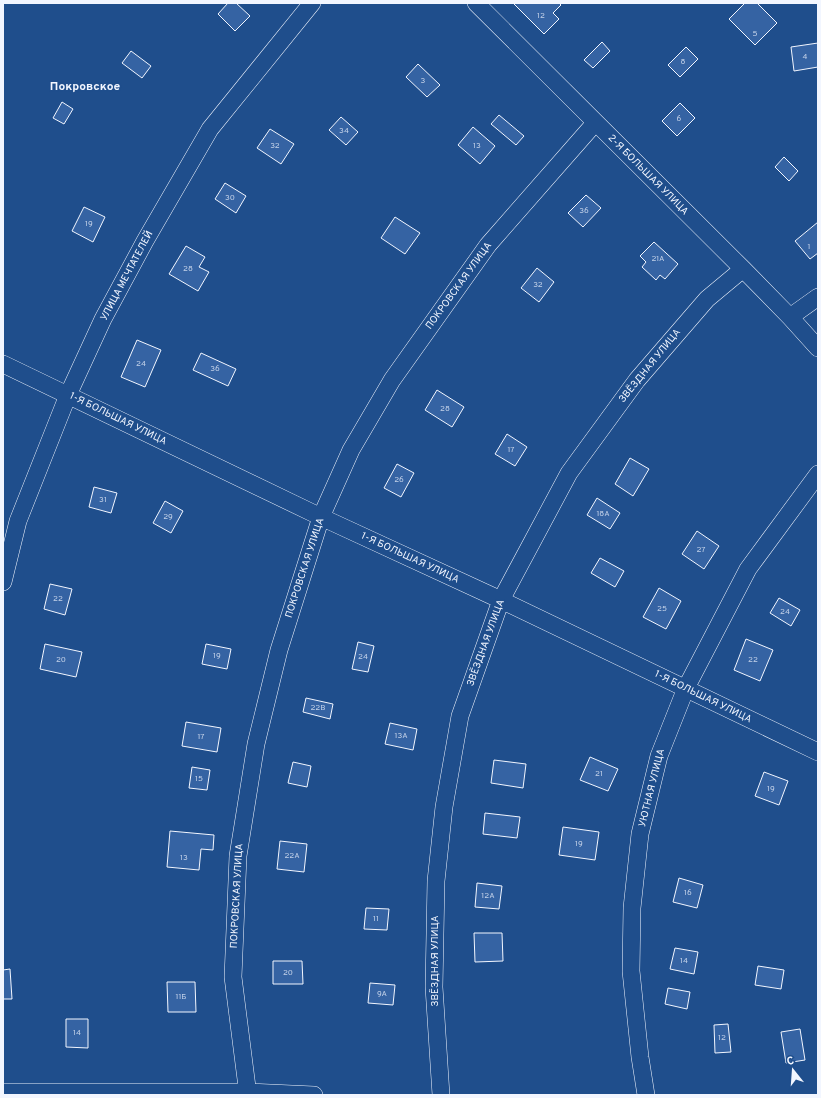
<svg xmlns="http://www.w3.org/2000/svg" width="821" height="1098" font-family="Overpass,sans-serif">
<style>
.building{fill:#3563a3;stroke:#f2f6ff}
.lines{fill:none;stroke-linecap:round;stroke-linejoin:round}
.minor-casing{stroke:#f2f6ff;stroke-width:18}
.minor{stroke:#1f4e8c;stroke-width:17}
.labels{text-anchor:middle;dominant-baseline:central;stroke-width:3;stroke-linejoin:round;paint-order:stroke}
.number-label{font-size:8px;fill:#c3d1e8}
.street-label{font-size:10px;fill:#f2f6ff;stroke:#1f4e8c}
.quarter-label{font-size:12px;font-weight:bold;fill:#f2f6ff;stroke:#1f4e8c}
</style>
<rect width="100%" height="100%" fill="#1f4e8c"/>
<path class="building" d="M228,3h8l14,13 -15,15 -17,-17z
M515,3h44l2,2 -8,8 6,6 -15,15 -30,-30z
M745,3h12l20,20 -22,22 -26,-26z
M602,42l8,9 -17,17 -9,-8z
M818,43v24l-24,4 -3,-24z
M686,47l12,12 -18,18 -12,-12z
M131,51l20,15 -9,12 -20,-15z
M418,64l22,21 -13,12 -21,-20z
M62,102l11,7 -9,15 -11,-6z
M680,103l15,15 -18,18 -15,-15z
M499,115l25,21 -8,9 -25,-21z
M341,117l17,15 -12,13 -17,-15z
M473,127l22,19 -15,18 -22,-19z
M270,129l24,15 -13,20 -24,-16z
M784,157l14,14 -9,10 -14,-14z
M225,183l21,13 -10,17 -21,-14z
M586,195l15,13 -18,19 -15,-14z
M84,207l21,10 -12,25 -21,-11z
M395,217l25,16 -15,21 -24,-16z
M818,222v31l-8,6 -15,-18z
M654,242l24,22 -13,15 -5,-4 -4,5 -14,-13 4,-5 -6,-6z
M186,246l19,11 -6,10 10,5 -11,19 -29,-17z
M537,268l17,14 -15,20 -18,-14z
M137,340l24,10 -16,37 -24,-10z
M201,353l35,16 -8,17 -35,-16z
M437,390l27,17 -12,20 -27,-17z
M507,434l20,13 -12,19 -20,-12z
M630,458l19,11 -16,27 -18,-12z
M397,464l17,9 -13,24 -17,-9z
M94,487l23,6 -6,20 -22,-6z
M597,498l23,15 -10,16 -23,-14z
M165,501l18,10 -12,22 -18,-10z
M697,531l22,15 -15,23 -22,-15z
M600,558l24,13 -9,16 -24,-14z
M50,584l22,5 -7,26 -21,-6z
M659,588l22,13 -15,28 -23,-12z
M779,598l21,12 -9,16 -21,-13z
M746,639l27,11 -13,31 -26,-11z
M358,642l16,4 -6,26 -16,-3z
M45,644l37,8 -6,25 -36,-8z
M206,644l25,5 -4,20 -25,-5z
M306,698l27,6 -3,15 -27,-7z
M186,722l35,6 -4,24 -35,-6z
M390,723l27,6 -4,21 -28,-6z
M590,757l28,12 -10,22 -28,-11z
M494,760l32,4 -3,24 -32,-5z
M293,762l18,4 -4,21 -19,-4z
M192,767l18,3 -3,20 -18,-2z
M764,772l24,9 -9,24 -24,-9z
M485,813l35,4 -3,21 -34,-4z
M563,827l36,5 -4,28 -36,-5z
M170,831l44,4 -1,15 -12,-1 -2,21 -32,-3z
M280,841l27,3 -3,28 -27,-3z
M679,878l24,7 -6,23 -24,-6z
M477,883l25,3 -3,23 -24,-2z
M366,908l23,1 -2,21 -23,-1z
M474,933h28l1,28 -28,1z
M675,948l23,4 -4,22 -24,-5z
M273,961h29l1,23h-30z
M758,966l26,4 -3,19 -26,-4z
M10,969l2,30h-9v-29z
M167,982h28l1,30h-28z
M370,983l25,2 -2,20 -25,-2z
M668,988l22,4 -3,17 -22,-5z
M66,1019h22v29l-22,-1z
M728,1024l3,28 -16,1 -1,-28z
M800,1029l5,31 -19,3 -5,-31z"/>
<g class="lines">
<defs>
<path id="minor" d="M476,3l267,266 47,48 28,31
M790,317l28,-20
M3,364l318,153 180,83 317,152
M3,582l15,-61 50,-126 35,-76 42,-78 65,-112 102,-126
M3,1092h245l66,3
M248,1095l-15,-118 5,-121 18,-112 23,-94 42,-133 30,-67 41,-70 96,-135 107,-122
M441,1095l-7,-108 2,-106 8,-74 16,-91 41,-116 68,-127 68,-93 70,-81 36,-30
M646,1095l-6,-38 -9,-86 1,-63 8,-74 19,-78 27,-68 62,-119 70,-95"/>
</defs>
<use href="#minor" class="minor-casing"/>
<use href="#minor" class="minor"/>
</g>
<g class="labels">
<g class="number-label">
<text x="541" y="16">12</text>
<text x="755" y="34">5</text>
<text x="805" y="57">4</text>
<text x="683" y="62">8</text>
<text x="423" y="81">3</text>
<text x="679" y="119">6</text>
<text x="344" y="131">34</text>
<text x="275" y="146">32</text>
<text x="477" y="146">13</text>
<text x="230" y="198">30</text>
<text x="584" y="211">36</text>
<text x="89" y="224">19</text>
<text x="809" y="247">1</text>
<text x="658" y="259">21А</text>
<text x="188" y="269">28</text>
<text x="538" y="285">32</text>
<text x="141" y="364">24</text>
<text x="215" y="369">36</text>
<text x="445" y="409">28</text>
<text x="511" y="450">17</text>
<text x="399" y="480">26</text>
<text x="103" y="500">31</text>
<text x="603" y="514">18А</text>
<text x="168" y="517">29</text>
<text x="701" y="550">27</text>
<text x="58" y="599">22</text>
<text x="662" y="609">25</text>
<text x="785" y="612">24</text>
<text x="217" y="656">19</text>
<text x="363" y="657">24</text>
<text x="61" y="660">20</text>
<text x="753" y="660">22</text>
<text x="318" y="708">22В</text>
<text x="401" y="736">13А</text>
<text x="201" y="737">17</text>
<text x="599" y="774">21</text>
<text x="199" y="779">15</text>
<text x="771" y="789">19</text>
<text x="579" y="844">19</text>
<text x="292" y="856">22А</text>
<text x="184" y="858">13</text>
<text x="688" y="893">16</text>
<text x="488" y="896">12А</text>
<text x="376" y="919">11</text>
<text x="684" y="961">14</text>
<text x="288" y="973">20</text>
<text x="382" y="994">9А</text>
<text x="181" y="997">11Б</text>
<text x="77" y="1033">14</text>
<text x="722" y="1038">12</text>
</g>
<g class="street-label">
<text transform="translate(648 175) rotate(45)">2-Я БОЛЬШАЯ УЛИЦА</text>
<text transform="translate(127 276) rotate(-62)">УЛИЦА МЕЧТАТЕЛЕЙ</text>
<text transform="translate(459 286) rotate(-54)">ПОКРОВСКАЯ УЛИЦА</text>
<text transform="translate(650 366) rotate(-51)">ЗВЁЗДНАЯ УЛИЦА</text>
<text transform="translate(118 419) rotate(26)">1-Я БОЛЬШАЯ УЛИЦА</text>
<text transform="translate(410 558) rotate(25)">1-Я БОЛЬШАЯ УЛИЦА</text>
<text transform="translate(305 568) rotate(-72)">ПОКРОВСКАЯ УЛИЦА</text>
<text transform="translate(486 643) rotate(-70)">ЗВЁЗДНАЯ УЛИЦА</text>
<text transform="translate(703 697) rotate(26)">1-Я БОЛЬШАЯ УЛИЦА</text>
<text transform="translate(652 788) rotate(-76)">УЮТНАЯ УЛИЦА</text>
<text transform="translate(237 896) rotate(-87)">ПОКРОВСКАЯ УЛИЦА</text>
<text transform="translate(435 961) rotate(-90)">ЗВЁЗДНАЯ УЛИЦА</text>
</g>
<g class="quarter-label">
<text x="85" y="87">Покровское</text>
</g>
</g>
<rect width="821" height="1098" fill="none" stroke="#f2f6ff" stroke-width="8"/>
<g transform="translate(793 1070) rotate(343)" stroke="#1f4e8c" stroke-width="3" paint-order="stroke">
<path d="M0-3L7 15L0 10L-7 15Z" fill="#f2f6ff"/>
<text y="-6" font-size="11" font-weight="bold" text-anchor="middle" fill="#f2f6ff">С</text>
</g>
</svg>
